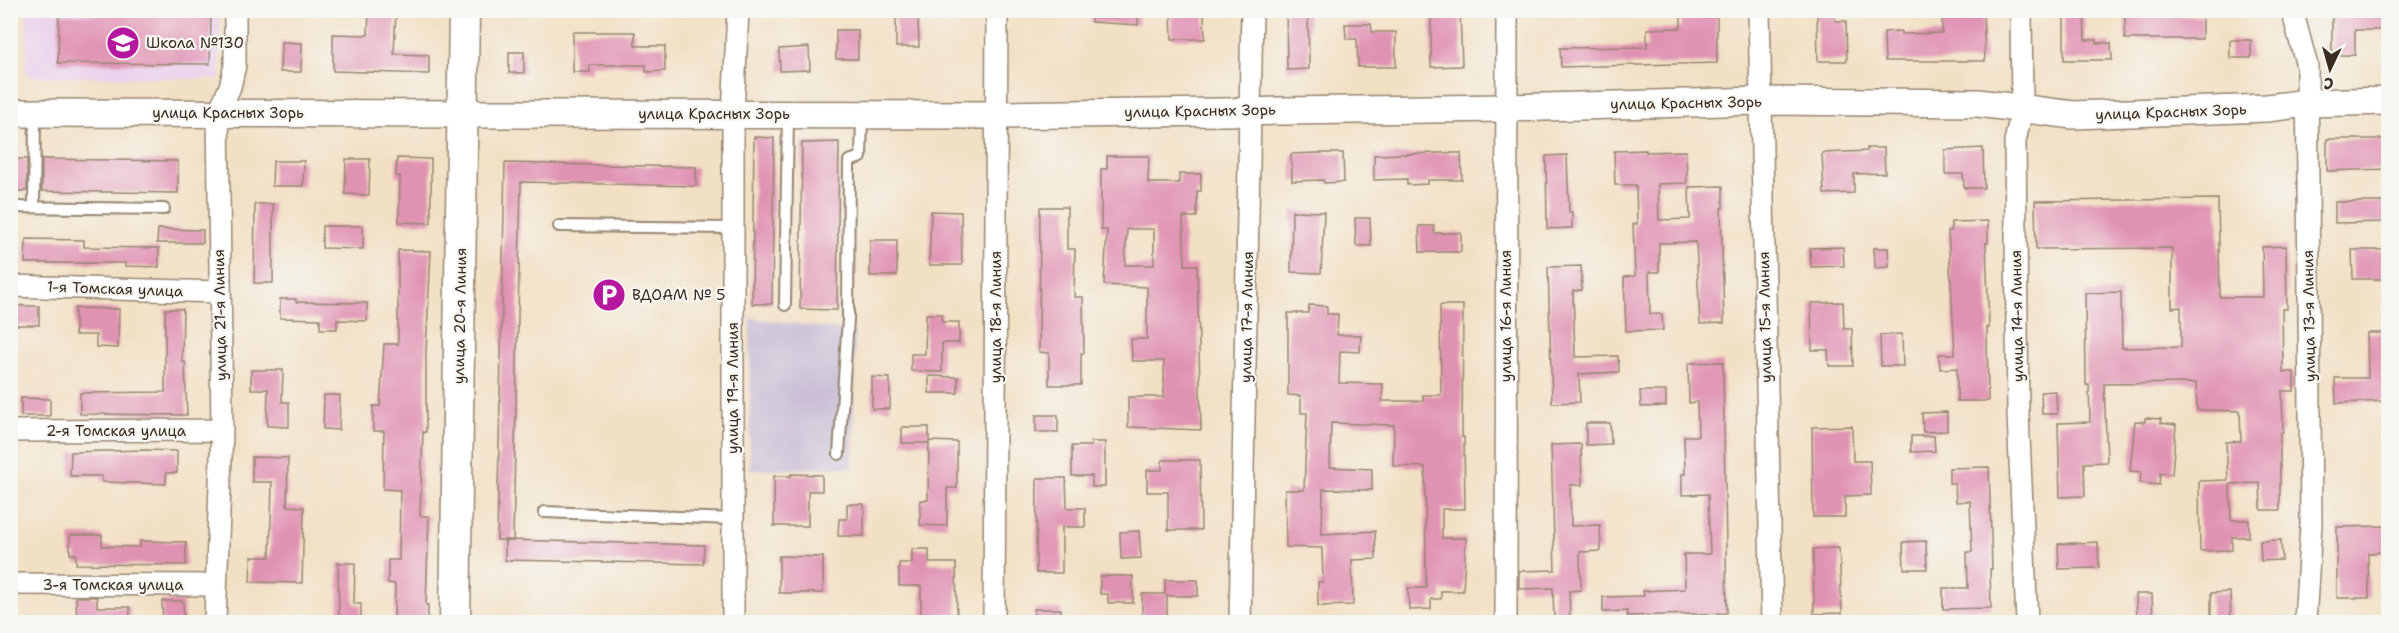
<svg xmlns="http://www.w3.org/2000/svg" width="2399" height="633" font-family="'Shantell Sans',sans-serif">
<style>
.built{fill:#ead1ec}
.industrial{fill:#cabfd6}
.building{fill:#e092b2;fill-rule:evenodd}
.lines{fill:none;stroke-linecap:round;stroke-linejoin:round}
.service-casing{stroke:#968571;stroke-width:14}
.minor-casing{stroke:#968571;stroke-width:24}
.tertiary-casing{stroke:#968571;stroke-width:30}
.secondary-casing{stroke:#968571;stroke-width:33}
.service{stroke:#fff;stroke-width:10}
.minor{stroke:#fff;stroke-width:21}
.tertiary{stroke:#fff;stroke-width:27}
.secondary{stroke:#fff;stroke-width:30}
.labels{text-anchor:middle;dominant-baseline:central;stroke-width:4.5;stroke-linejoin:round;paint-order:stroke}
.poi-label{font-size:15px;fill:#3b2a1e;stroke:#f6f6f2;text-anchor:start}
.street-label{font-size:15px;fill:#3b2a1e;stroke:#f6f6f2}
</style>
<rect width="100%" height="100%" fill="#f6f6f2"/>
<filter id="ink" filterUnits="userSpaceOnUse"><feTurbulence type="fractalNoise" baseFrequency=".0167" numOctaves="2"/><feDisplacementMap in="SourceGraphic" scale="12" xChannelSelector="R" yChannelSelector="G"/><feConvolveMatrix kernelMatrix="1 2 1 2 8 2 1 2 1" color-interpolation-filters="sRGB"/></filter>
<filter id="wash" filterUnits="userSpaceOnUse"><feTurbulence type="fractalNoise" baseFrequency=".008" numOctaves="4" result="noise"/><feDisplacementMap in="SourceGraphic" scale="24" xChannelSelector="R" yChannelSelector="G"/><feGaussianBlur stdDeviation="1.35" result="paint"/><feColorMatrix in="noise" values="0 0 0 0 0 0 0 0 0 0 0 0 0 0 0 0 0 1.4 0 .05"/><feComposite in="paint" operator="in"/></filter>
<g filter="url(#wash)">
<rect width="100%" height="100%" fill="#f2e0c4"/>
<path class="built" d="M27,11h193l-1,68 -193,-3z"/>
<path class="industrial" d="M750,318l105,14 -2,135 -103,3z"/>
<g id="blocks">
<path class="building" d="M369,10h27l-2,44 35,1v19l-96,-3v-37l35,1z
M1092,10h47l-1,15 -47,-3z
M1286,10h22l1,59 -22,1z
M1431,10h29l2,56 -31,1z
M1681,10h36v53l-156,4 -1,-19 87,-1v-18l34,-1z
M1817,10h18v11h11l1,40h-29z
M1942,10h41l2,51h-100l-1,-29 17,-1v3l41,-1z
M2064,10h20l1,30h12v3h14l1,17h-48z
M2125,10h35v6h42v23h-77z
M2332,10l56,3v17h-33v25h-23z
M59,14l152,2 -1,48 -152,-1z
M1171,14h33l1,25h-33z
M918,17l1,30h-23v-29z
M1345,24h26l1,8h24v35h-38l-1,-28h-11z
M836,30h22v29h-22z
M573,32h62v14h30v25l-19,1v-7h-56v7h-17z
M2230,40h21v18h-21z
M281,42l21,1 -1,29h-21z
M809,47l1,23 -30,1 -1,-22z
M509,52h15v21h-15z
M754,137l20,1 -2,166h-20z
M2327,139h61v30l-61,2z
M839,142l-2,168 -37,-1 2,-166z
M1867,148h17l1,25 -31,1v19l-30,1 -2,-41 45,-2z
M1983,148l1,40h-20l-1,-14h-18v-24z
M1646,150v2l40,-1 1,32 -29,1 1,36 31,-1 -1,-32 34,-1v22h-2l3,115 -24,1 -4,-82 -37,1v29h-10l1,42h12l1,16 -37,1 -2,-54 11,-1 -2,-52h4l-1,-39h-21l-1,-34z
M1317,153h26l1,29 -20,1 -1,-3 -31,1 -1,-27z
M1437,153h24l1,27h-34v4l-21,1v-6l-33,1v-25z
M1567,155l2,57h3v16l-25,1 -1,-73z
M1107,156h42l-1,27h31v-9h22v17h-4v26h-14l2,48h12l4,165 -73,-3v-30h36v-36h-32l-1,-22h16v-52l-43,-2 3,-55h-6v-61h6zM1127,229h27v36h-29z
M397,158l34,1v64l-32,-1 1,-46h-4z
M10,159h17v32h-17z
M42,159l136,2v32l-136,-2z
M346,159h24l-1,36 -24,-1z
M273,161h31l-1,25h-31z
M505,163l191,4v19l-175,-4 -8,359 -16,-1z
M2218,199l2,98h43l-1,-50 24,-1 1,63h-5l1,63h11v19h-12l1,41 -3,1v77h-19l-1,-27 -30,1 1,36h18v17h-17v13l-32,1 -1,-70 29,-1 -2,-38 15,-1 -1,-30 -43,-1 -1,-27 -92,1 3,78 -23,1 1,33 -25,1 -2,-74 32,-1 -1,-37h-3l-1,-92 36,-1 1,56 59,-1v-40l-9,1v-60l-136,1 -1,-48z
M2335,202h53v20l-53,1z
M255,204h18v79h-19z
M1040,207h27v42h8l-1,48h9l1,56h-3v32h-32v-32l-10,-1z
M931,211l30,1 1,53h-33z
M1292,211l32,1 -3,61 -30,-1z
M1355,218h15l1,28h-15z
M1988,221v22h-2l3,85h-2l1,73h-31v-33l-17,1 -1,-15h16l-7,-123h3v-9z
M322,226h41v23l-41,-1z
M1419,226h15v7h27v19h-41z
M158,229l45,1v13h-46z
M26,239l58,1v7l75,1v19l-34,-1v-3h-100z
M870,240h27v36h-27z
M1843,247l1,19 -33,1 -1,-19z
M1874,248h14l1,19 -14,1z
M398,250l33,1 -5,102v79h-3l-3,84h9l-3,89h2v17h-34l1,-38 -7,-1v-23h11l1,-70 -17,-1 1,-58h-11v-25h7l4,-62h14z
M2352,250h36v29h-35z
M1581,266l1,24 -9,1 2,66 43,-1 1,16 -40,2 1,28 -28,1 -4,-136z
M280,299h16v3l71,1v18l-30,-1v9h-17v-10l-40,-1z
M1843,302l1,27h8l1,37h-24l-1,-16h-16l-1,-47z
M1309,305l18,1v8h11l-1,21h24l-1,17 -20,-1 -1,32 44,1 -1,17h41v-6h18l-1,-90h23l-1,132h2l1,72h-23v29h24l-3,53h-22v8h-10v10l-22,1 -1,-22h18l-1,-121 -32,-1 1,-41 -63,-2 -1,44 42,2v21l-49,-1 -1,45 53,-3 1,28 -24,1 1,45 -35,1v-24h5l-1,-34 -36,-1 -1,-57h19l3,-77h-6v-17l-13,-1v-82h20z
M17,306h22v19h-23z
M75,308l44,1 -1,39 -22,-1v-12h-21z
M165,309h18l-1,53h3l2,53 -107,-1v-21l85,-1z
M926,314h16v8h17v21h-17v29l-31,-1v-17h14z
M2367,333h21v68l-52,2 -1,-25h33z
M1902,334l1,32h-22l-1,-31z
M1723,362l4,251 -100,3v-5l-24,1v-15l41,-1 -1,-5 42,-2 -1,-35h26l-2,-60 -26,1v-21h3l-1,-38h14l-1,-34 -8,1 -1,-40z
M251,370h32l-1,32h7v25l-22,-1 1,-37h-17z
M929,376l29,1v16h-29z
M872,377l18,1v31h-18z
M1640,391h26v15l-25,1z
M2056,391l1,23h-15l-1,-22z
M324,395h16l-1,35 -16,-1z
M21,398l29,1v17h-29z
M1947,412v19l-24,1 -1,-19z
M1036,415h22v17h-22z
M2145,418l16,1v4l15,2 -4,49 -12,-1 -1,12 -19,-2 1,-11 -11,-1 5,-50 10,1z
M1586,423h24l1,21 -25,1z
M1852,426l1,35h17l1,34 -26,1v21h-32l-1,-90z
M902,427h27v16h-27z
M1911,436h23l1,15 -24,1z
M929,441l28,1v46h-10v38l-27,-1v-25h8z
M1091,442h14v45h-13v-11h-20v-30h19z
M1581,444l1,41h-12l1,41 29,-1 1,26 -21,1 1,38 -12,1 1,31h-16l-1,-34 -34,1v-18l36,-1 -4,-125z
M145,450l32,1v22h-11v11l-64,-2v-6h-32l1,-24z
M252,457l36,1 -1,48 17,1 -2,76 -52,-1 1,-25h19l2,-75h-20z
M1162,460h38l1,70h-33v-38h-21v-22h15z
M1989,467l3,102h-2l1,39 -48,1v-21h25l-1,-36h5l-2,-51 -14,1 -1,-19h-6v-15z
M791,474l31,1v16h-14v35h-34v-50h17z
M1037,478h29l1,30h18v19h-23v46h-26z
M847,504h17v32h-26l1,-17h8z
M2388,526v26l-20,1 1,45h-32v-71z
M1139,531l2,27 -20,1 -1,-27z
M70,535h32v11l38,1v-6l46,1v23l-110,-1v-10h-6z
M505,540l199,5 -1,19 -198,-4z
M2281,540l1,20 -21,1 -1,-20z
M1926,541l1,28h-23l-1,-27z
M2098,542l1,26 -40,1 -1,-25z
M1839,548l3,65 -28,1 -1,-65z
M912,549h17v14h27l1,59h-36v-36h-22v-23h13z
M779,556l44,1v36h-44z
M338,563h17l-1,41h7v18h-22z
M1100,576h33v27h-25v-9h-8z
M1165,580h33v16h-31v26h-25v-28h23z
M2230,592l1,30h-20v-29z
M2136,594h16l1,27h-16z
M76,597h21v10h33v15h-53z
M162,601h21l1,21h-21z
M1034,609h27v13h-27z"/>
</g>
</g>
<g filter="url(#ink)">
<use href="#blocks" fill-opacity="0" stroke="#968571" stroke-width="1.5"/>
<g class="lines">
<defs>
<path id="service" d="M10,207l154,2
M34,207l1,-93
M559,226l174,2
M785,305l3,-189
M839,454l9,-135 1,-158 12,-4 1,-42
M544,512l189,7"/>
<path id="minor" d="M1759,10l13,612
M2021,10l1,98 -7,34 3,272 9,208
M2292,10l15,56 4,458 -6,98
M10,286l209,6
M10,431l212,-1
M10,584l205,1
M215,622l7,-192 -4,-317 12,-26 5,-22v-55
M733,622v-508l5,-104
M994,622l3,-612
M1240,622l12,-612
M1506,622l1,-612"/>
<path id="tertiary" d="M10,113l988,2 508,-7 254,-7 218,2 95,12 194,-7 40,-5 81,-2"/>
<path id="secondary" d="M455,622l9,-612"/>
</defs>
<use href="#service" class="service-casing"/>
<use href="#minor" class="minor-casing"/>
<use href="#tertiary" class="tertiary-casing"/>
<use href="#secondary" class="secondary-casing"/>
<use href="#service" class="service"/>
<use href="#minor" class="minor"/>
<use href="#tertiary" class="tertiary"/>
<use href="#secondary" class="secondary"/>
</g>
</g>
<defs>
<symbol id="school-disc" viewBox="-11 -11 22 22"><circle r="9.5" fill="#b5179e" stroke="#f6f6f2"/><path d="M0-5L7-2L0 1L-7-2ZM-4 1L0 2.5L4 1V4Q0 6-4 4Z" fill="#fff"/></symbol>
<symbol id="parking-disc" viewBox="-11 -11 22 22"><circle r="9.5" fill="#b5179e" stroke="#f6f6f2"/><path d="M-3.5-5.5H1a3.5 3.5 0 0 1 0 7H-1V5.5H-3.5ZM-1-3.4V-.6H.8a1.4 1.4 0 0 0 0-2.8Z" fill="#fff"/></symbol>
</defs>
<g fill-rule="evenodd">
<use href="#school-disc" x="104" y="24" width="38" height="38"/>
<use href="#parking-disc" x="590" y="276" width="38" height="38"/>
</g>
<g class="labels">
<g class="poi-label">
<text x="146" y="43">Школа №130</text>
<text x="632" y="295">ВДОАМ № 5</text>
</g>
<g class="street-label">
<text transform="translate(1686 103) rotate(-1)">улица Красных Зорь</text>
<text transform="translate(1200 111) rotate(-1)">улица Красных Зорь</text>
<text transform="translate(2171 112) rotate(-2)">улица Красных Зорь</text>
<text x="228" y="113">улица Красных Зорь</text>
<text x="714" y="114">улица Красных Зорь</text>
<text transform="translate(115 289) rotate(2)">1-я Томская улица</text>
<text transform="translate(220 315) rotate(-91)">улица 21-я Линия</text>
<text transform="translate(460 316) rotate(-89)">улица 20-я Линия</text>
<text transform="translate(1506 316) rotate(-90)">улица 16-я Линия</text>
<text transform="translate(2017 316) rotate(-91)">улица 14-я Линия</text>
<text transform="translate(2309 316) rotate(-91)">улица 13-я Линия</text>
<text transform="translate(996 317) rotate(-90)">улица 18-я Линия</text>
<text transform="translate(1247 317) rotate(-89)">улица 17-я Линия</text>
<text transform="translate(1765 317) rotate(-91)">улица 15-я Линия</text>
<text transform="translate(733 388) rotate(-90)">улица 19-я Линия</text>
<text x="116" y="431">2-я Томская улица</text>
<text x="113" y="585">3-я Томская улица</text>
</g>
</g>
<rect width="2399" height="633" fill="none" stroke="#f6f6f2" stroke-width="36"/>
<g transform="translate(2330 69) rotate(185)" stroke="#f6f6f2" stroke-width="4.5" paint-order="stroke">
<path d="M0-4.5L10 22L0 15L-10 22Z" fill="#3b2a1e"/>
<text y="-9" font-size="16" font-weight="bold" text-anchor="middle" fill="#3b2a1e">С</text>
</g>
</svg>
